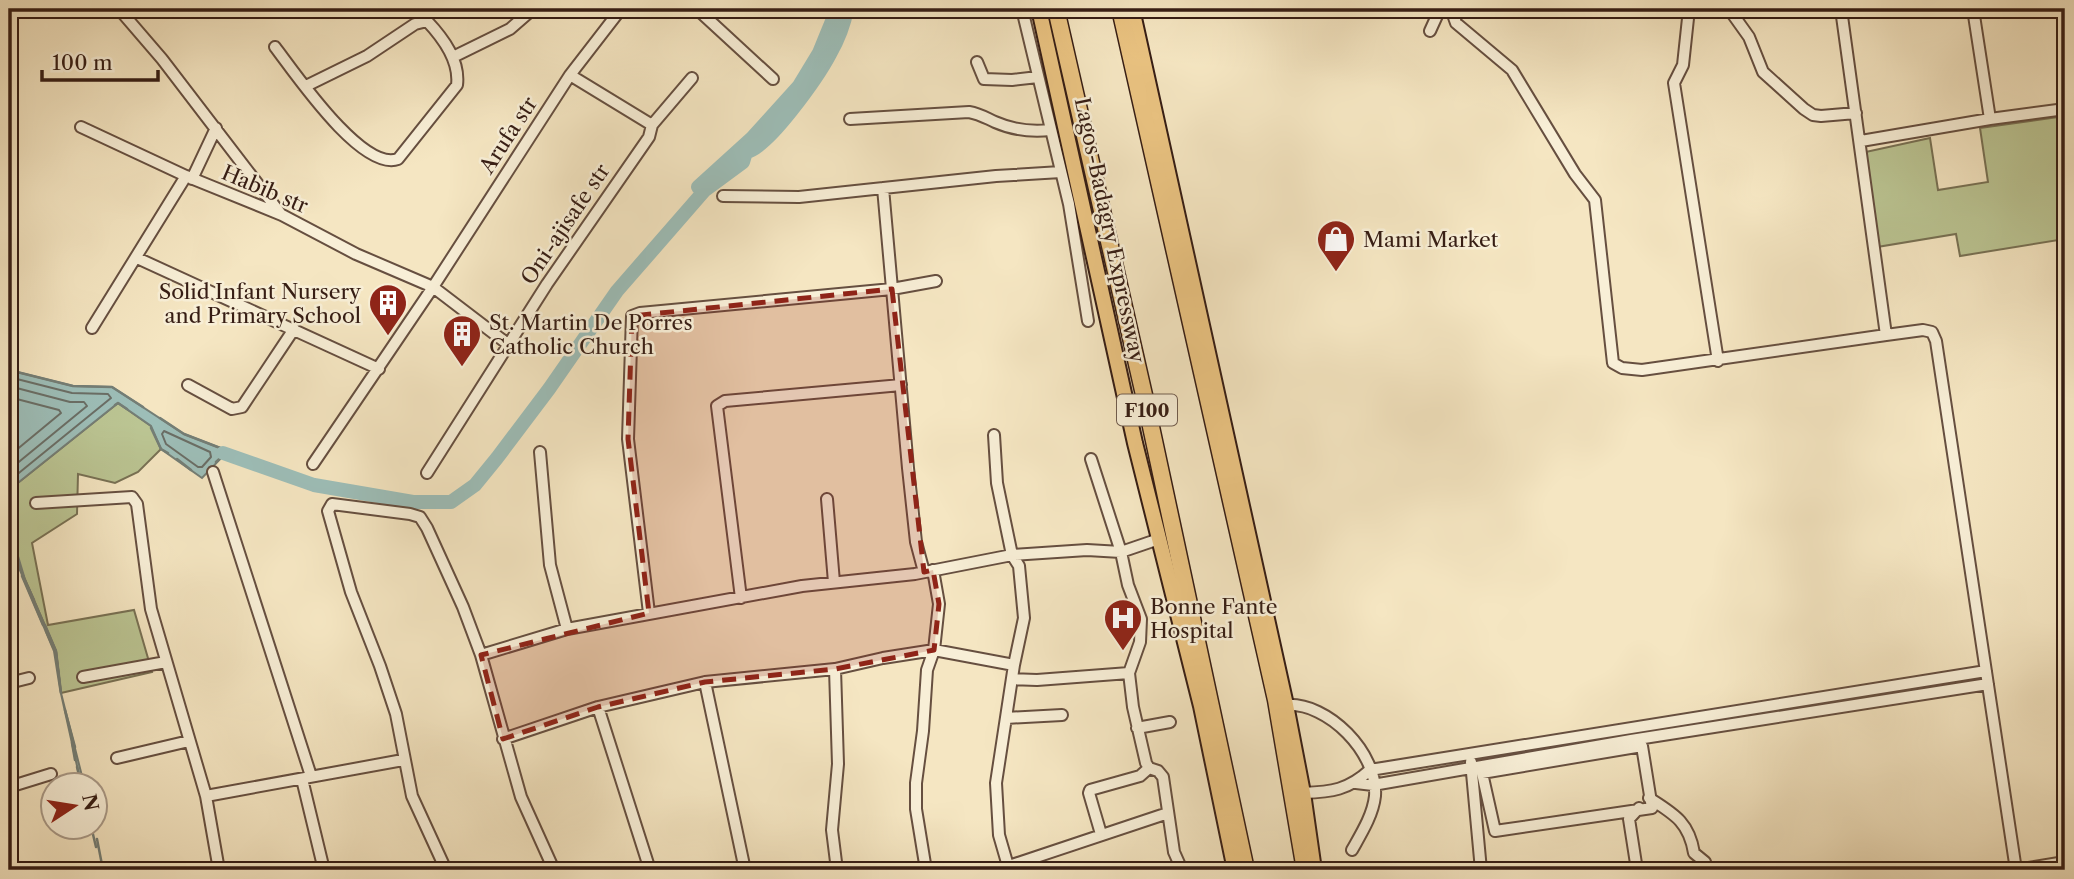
<svg xmlns="http://www.w3.org/2000/svg" width="2074" height="879" font-family="'Libre Caslon Text',serif">
<style>
.green{fill:#bbc593;stroke:#787154;stroke-width:2}
.water{fill:#9dbeb8;stroke:#747e76;stroke-width:2}
.lines{fill:none;stroke-linecap:round;stroke-linejoin:round}
.shore{stroke:#6a6e66;stroke-width:2}
.stream{stroke:#747e76;stroke-width:2.5}
.river{stroke:#9dbeb8;stroke-width:14}
.minor-casing{stroke:#664f40;stroke-width:14}
.major-casing{stroke:#361d14;stroke-width:18}
.highway-casing{stroke:#361d14;stroke-width:19}
.minor{stroke:#f8efd7;stroke-width:10}
.major{stroke:#eac381;stroke-width:14}
.highway{stroke:#eac381;stroke-width:16}
.marked{fill:#8f2418;fill-opacity:0.2;stroke:#8f2418;stroke-width:5;stroke-dasharray:14 9;stroke-linejoin:round}
.labels{text-anchor:middle;dominant-baseline:central;stroke-width:5;stroke-linejoin:round;paint-order:stroke}
.shield{fill:#f8efd7;stroke:#705c4e;stroke-width:2}
.shield-label{font-size:19px;font-weight:bold;fill:#361d14}
.street-label{font-size:21px;fill:#361d14;stroke:#f8efd7}
.poi-label{font-size:21px;fill:#361d14;stroke:#f8efd7;text-anchor:start}
</style>
<rect width="100%" height="100%" fill="#f5e6c2"/>
<filter id="stains"><feTurbulence type="fractalNoise" baseFrequency=".00286" numOctaves="4"/><feColorMatrix values="0 0 0 0 .2 0 0 0 0 .09 0 0 0 0 .02 0 0 0 .5 -.17"/></filter>
<radialGradient id="worn" r=".72"><stop offset=".6" stop-color="#630" stop-opacity="0"/><stop offset="1" stop-color="#630" stop-opacity=".3"/></radialGradient>
<path class="green" d="M2065,116v123l-105,17 -4,-22 -85,14 -10,-95 69,-15 8,52 50,-8 -8,-54z
M118,403l33,23 10,23 -23,23 -23,11 -37,-9 -1,40 -45,29 16,82 86,-15 18,62 -91,21 -5,-42 -36,-83 -11,-41v-37z"/>
<path class="water" d="M9,370l64,16 39,1 72,47 44,17 -26,27 -41,-29 -10,-23 -33,-23 -109,87z
M9,527l11,41 36,83 5,42 23,91h-3l-21,-95 -6,-38 -45,-107z"/>
<g class="lines">
<path class="shore" d="M9,377l63,16 36,1 3,4 -102,83
M9,386l61,16h14l3,4 -78,64
M9,397l50,13 2,3 -52,43
M164,431l46,21 1,5 -9,10h-4l-32,-23 -4,-10z"/>
<path class="stream" d="M9,370l64,16 39,1 31,20
M115,405l3,-2 9,6
M160,418l24,16 44,17 -12,11
M151,428l10,21 7,4
M177,459l14,11
M9,527l15,50
M9,544l9,23
M22,576l21,49
M28,587l6,13
M45,625l11,26 5,42
M46,631l7,16
M65,710l10,37
M72,743l3,17
M77,767l4,17
M91,826l5,21
M97,839l6,31"/>
<path class="river" d="M698,187l54,-49 47,-52 20,-33 18,-44
M223,453l91,32 99,17h38l24,-17 22,-27 52,-69 68,-98 88,-101 38,-28 3,-10c22,-3 73,-77 84,-98 8,-14 14,-29 17,-45"/>
<defs>
<path id="minor" d="M119,9l43,50 118,154
M300,9l3,3
M697,9l76,70
M1022,9l47,195 19,117
M1451,9l5,14 56,47 63,104 20,26 18,163 9,5 20,2 244,-35 37,-5 9,2 4,9 80,529
M1689,9l-6,56 -9,18 44,278
M1729,9l20,28 14,35 41,37 9,6 8,1 35,-3
M1841,9l45,326
M1973,9l17,110
M1430,31l10,-22
M275,47c20,26 87,125 123,112l59,-74c3,-24 -13,-46 -30,-64l-12,3 -48,32 -61,30
M453,57l57,-28 23,-20
M977,62l7,17 28,1 26,-3
M570,75l82,50
M850,119l119,-7c11,2 17,6 26,10 18,8 36,10 55,8
M81,127l105,49 96,39 74,39 77,33 76,58
M1861,141l129,-22 75,-10
M192,179l24,-51
M883,188l25,280 8,74 8,30
M723,196l76,1 197,-21 65,-4
M137,258l242,111
M92,328l94,-152
M188,385l44,24 10,-2 52,-78
M994,435l3,48 15,72 7,11 5,52 -10,47 -18,118 3,52 9,31
M540,452l10,113 17,64
M1091,459l30,93 7,33 13,34 -1,23 -11,31 4,34 13,56 3,5 9,3 5,6 11,75 8,18
M313,464l120,-177 137,-212 51,-66
M213,472l98,304
M427,473l120,-189 102,-147 3,-12 40,-47
M827,499l7,83
M36,503l96,-6 5,7 14,105 55,187 13,74
M741,598l-24,-192 8,-5 176,-16
M649,613l-21,-174 4,-123 8,-3 252,-24 44,-8
M481,655l86,-26 235,-43 113,-12 97,-19 75,-5 34,2 38,-13
M835,669l3,95 -6,66 5,40
M83,677l83,-15
M1012,679l25,1 92,-7
M705,682l40,188
M9,683l20,-5
M1286,705c42,-3 92,48 89,91 -2,19 -14,38 -23,54
M598,707l52,163
M1006,718l56,-3
M1137,728l33,-6
M503,739l95,-32 107,-25 130,-13 48,-11 51,-8 80,15
M1642,746l10,62 -157,23 -13,-58z
M117,758l72,-17
M1471,762l10,108
M302,779l22,91
M1356,783l17,2 258,-45 357,-56
M9,787l42,-13
M1303,793c29,-1 45,-3 67,-23l616,-99
M206,796l197,-36
M1649,798c25,16 40,24 45,55l11,9 2,8
M1101,834l-12,-41 1,-3 50,-14 9,-8
M446,870l-34,-74 -16,-82 -16,-48 -29,-74 -23,-81 4,-7 78,10 10,3 7,11 36,79 18,48 40,142 33,73
M926,870l-10,-61v-26l7,-52 4,-61 7,-20 5,-46 -6,-34
M997,870l171,-57
M1637,870l-8,-51 10,-11
M2016,870l49,-8"/>
<path id="major" d="M1039,9l96,434 66,263 34,164
M1132,9l154,696 17,88 11,77"/>
<path id="highway" d="M1056,9l91,399 99,462
M1120,9l156,691 29,170"/>
</defs>
<use href="#minor" class="minor-casing"/>
<use href="#major" class="major-casing"/>
<use href="#highway" class="highway-casing"/>
<use href="#minor" class="minor"/>
<use href="#major" class="major"/>
<use href="#highway" class="highway"/>
</g>
<path class="marked" d="M892,289l32,283 9,-2 6,34 -5,46 -99,19 -130,13 -107,25 -95,32 -22,-84 168,-42 -21,-174 4,-123z"/>
<defs>
<symbol id="shop-pin" viewBox="-11 -11 22 30"><path d="M0 17L-7.5 6A9.5 9.5 0 1 1 7.5 6Z" fill="#8f2418" stroke="#f8efd7"/><path d="M-5-2.5h2.3a2.7 3.5 0 0 1 5.4 0H5L5.5 6h-11ZM-1.5-2.5h3a1.5 2.3 0 0 0-3 0Z" fill="#fff"/></symbol>
<symbol id="building-pin" viewBox="-11 -11 22 30"><path d="M0 17L-7.5 6A9.5 9.5 0 1 1 7.5 6Z" fill="#8f2418" stroke="#f8efd7"/><path d="M-4-6H4V6H1V3H-1V6H-4ZM-2.5-4.3h1.7v1.8h-1.7ZM.8-4.3h1.7v1.8H.8ZM-2.5-1h1.7V.8h-1.7ZM.8-1h1.7V.8H.8Z" fill="#fff"/></symbol>
<symbol id="hospital-pin" viewBox="-11 -11 22 30"><path d="M0 17L-7.5 6A9.5 9.5 0 1 1 7.5 6Z" fill="#8f2418" stroke="#f8efd7"/><path d="M-5-5h3v3.5h4V-5h3V5h-3V1.5h-4V5h-3Z" fill="#fff"/></symbol>
</defs>
<g fill-rule="evenodd">
<use href="#shop-pin" x="1314" y="217" width="44" height="60"/>
<use href="#building-pin" x="366" y="281" width="44" height="60"/>
<use href="#building-pin" x="440" y="312" width="44" height="60"/>
<use href="#hospital-pin" x="1101" y="596" width="44" height="60"/>
</g>
<g class="labels">
<rect class="shield" x="1117" y="394.5" width="60" height="31" rx="5"/>
<g class="shield-label">
<text x="1147" y="410">F100</text>
</g>
<g class="street-label">
<text transform="translate(508 135) rotate(-57)">Arufa str</text>
<text transform="translate(265 189) rotate(23)">Habib str</text>
<text transform="translate(565 224) rotate(-56)">Oni-ajisafe str</text>
<text transform="translate(1110 230) rotate(78)">Lagos-Badagry Expressway</text>
</g>
<g class="poi-label">
<text x="1363" y="239">Mami Market</text>
<text x="361" y="291" text-anchor="end">Solid Infant Nursery<tspan x="361" dy="24">and Primary School</tspan></text>
<text x="489" y="322">St. Martin De Porres<tspan x="489" dy="24">Catholic Church</tspan></text>
<text x="1150" y="606">Bonne Fante<tspan x="1150" dy="24">Hospital</tspan></text>
</g>
</g>
<rect width="2074" height="879" fill="none" stroke="#f5e6c2" stroke-width="35"/>
<rect x="10" y="10" width="2053" height="858" fill="none" stroke="#361d14" stroke-width="3.5"/>
<rect x="18" y="18" width="2039" height="844" fill="none" stroke="#361d14" stroke-width="2"/>
<g transform="translate(74 806) rotate(78)"><circle r="33" fill="#f8efd7" stroke="#aa9b89" stroke-width="2"/>
<path d="M0-5L12 26L0 18L-12 26Z" fill="#8f2418"/>
<text y="-10" font-size="19" font-weight="bold" text-anchor="middle" fill="#361d14">N</text>
</g>
<path d="M42 70v10h116v-10" fill="none" stroke="#361d14" stroke-width="3.5"/>
<text x="52" y="70" font-size="21" fill="#361d14" stroke="#f8efd7" stroke-width="5" paint-order="stroke">100 m</text>
<rect width="100%" height="100%" filter="url(#stains)"/>
<rect width="100%" height="100%" fill="url(#worn)"/>
</svg>
